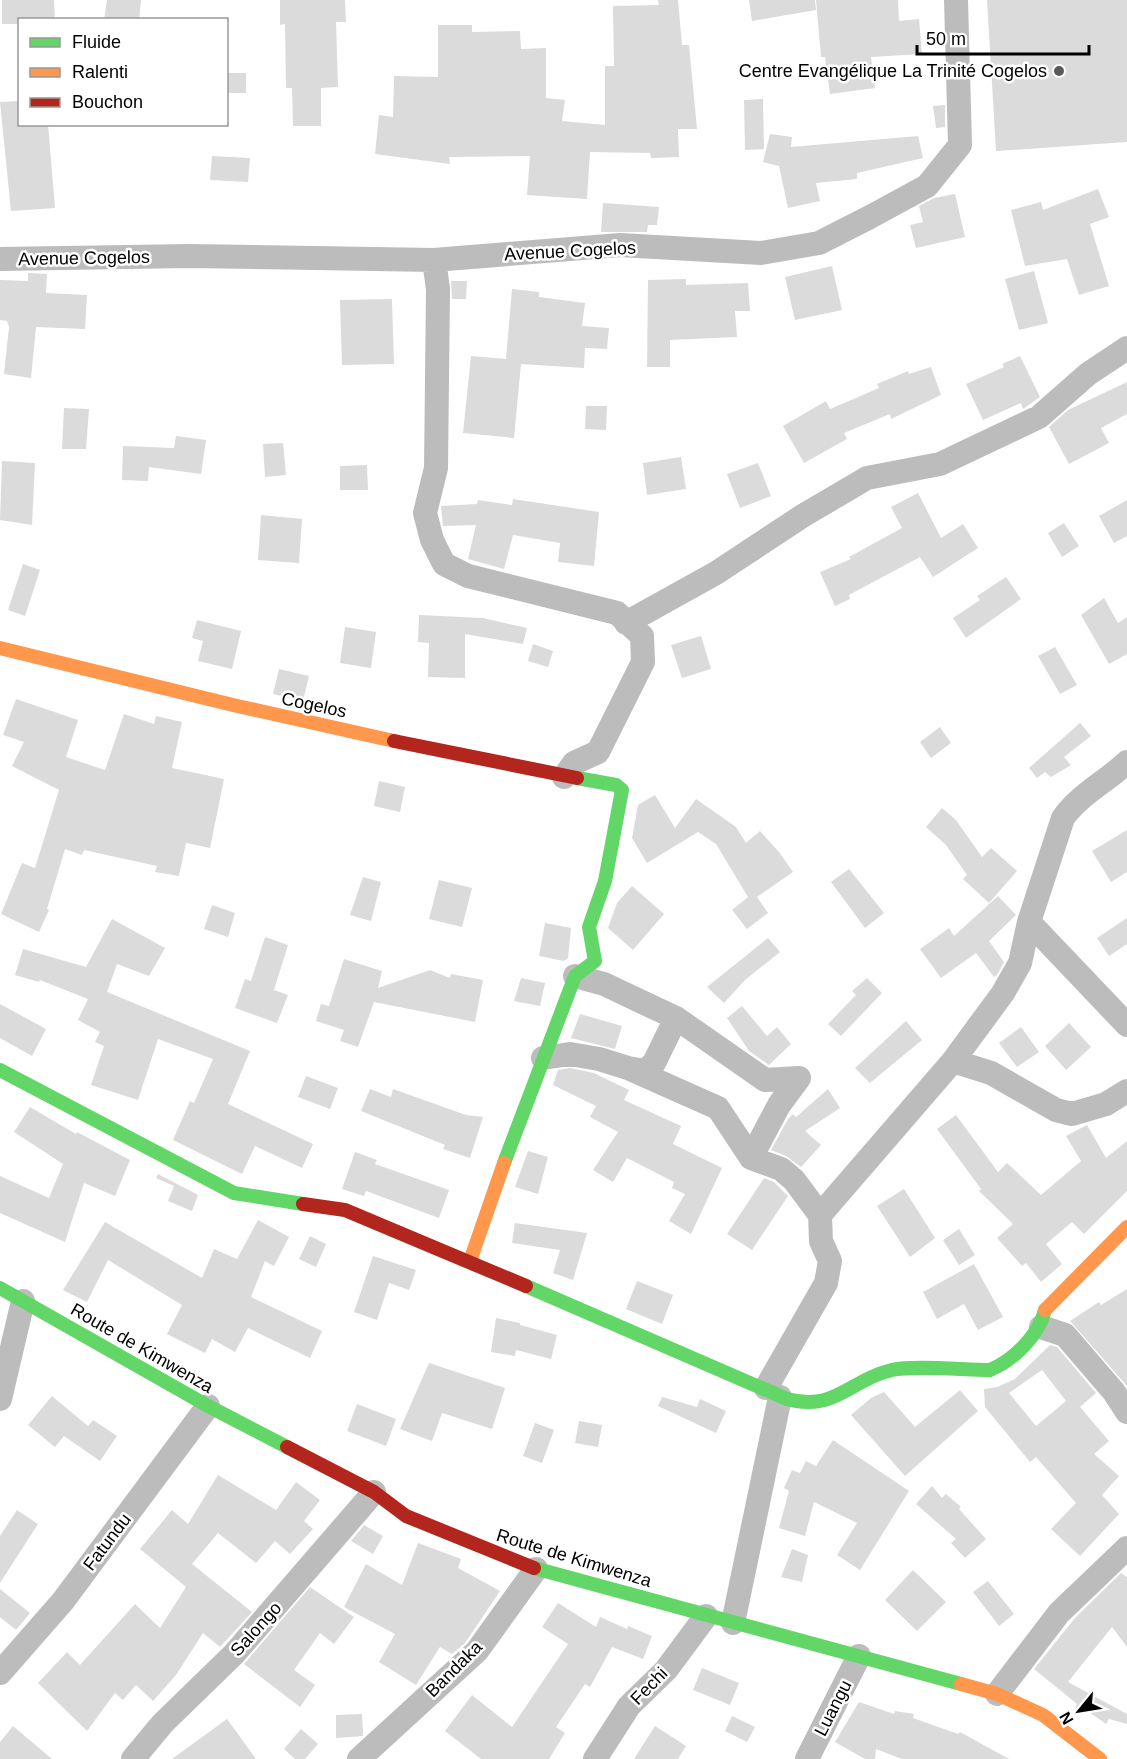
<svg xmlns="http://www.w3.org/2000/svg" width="1127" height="1759" font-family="Arial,sans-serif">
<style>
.building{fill:#dbdbdb;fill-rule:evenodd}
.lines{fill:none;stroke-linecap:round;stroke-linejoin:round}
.street{stroke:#bcbcbc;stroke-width:24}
.fast{stroke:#63d668;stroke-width:14}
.slow{stroke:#ff974d;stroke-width:14}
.jam{stroke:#b3261e;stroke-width:14}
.poi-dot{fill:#595959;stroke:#fff;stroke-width:2}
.labels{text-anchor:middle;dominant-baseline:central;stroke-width:5;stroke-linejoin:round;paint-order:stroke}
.poi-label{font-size:18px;fill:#000;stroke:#fff;text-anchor:end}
.street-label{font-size:18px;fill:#000;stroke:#fff}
</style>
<rect width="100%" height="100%" fill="#fff"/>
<path class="building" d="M2,0h52l1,20h-35v4h-18z
M107,0h34l-2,20h-35z
M280,0h65l1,22h-10l2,65 -17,1v38h-28l-1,-38h-6l-1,-64 -5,1z
M658,0h20l4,45h7l8,84h-19l1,28 -28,1 -1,-5 -60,-1 -3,47 -60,-4 3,-39 -81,1 1,7 -75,-10 4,-39 14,2 1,-41 44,1v-52h34v7l48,-1 1,18 25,-1v50l19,2 -3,21 43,4v-59h9l-1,-60 46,-1z
M749,0h66l1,10 -64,11z
M816,0h82l1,21 20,-2 3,35 -51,3 4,31 -45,6 -5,-37h-4z
M987,0h140v142l-131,9z
M226,73h20v20h-20z
M763,99l1,50 -19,1 -1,-50z
M20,101v23h28l7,84 -44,3 -11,-109z
M945,105v22l-9,1 -3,-22z
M770,134l22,3 -1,10 127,-11 5,22 -66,15v6l-41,4 4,18 -32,7 -9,-42 -16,-4z
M212,156l38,2 -2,24 -38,-2z
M1098,189l11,28 -19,7 19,62 -30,9 -12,-36 -42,7 -14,-56 30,-8 2,8z
M955,194l10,43 -49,11 -6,-23 13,-3 -4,-16 15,-8z
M603,203l56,4 -2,18h-9l-1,7h-46z
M832,266l10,44 -47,10 -10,-43z
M1034,271l14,52 -29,7 -14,-51z
M28,273l19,1 -1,19 41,2 -2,34 -49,-2 -5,51 -27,-4 5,-47 -2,-6 -7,-1v-40l28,1z
M686,279v6l62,-2 2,28h-15l2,26 -67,3v27h-23l1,-87z
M451,281h16l-1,18h-14z
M512,289l27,3v5l46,6 -3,23 27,2 -2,21 -22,-1 -1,20 -63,-4 -7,74 -51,-5 8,-77 35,3z
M392,299l2,65 -52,1 -2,-65z
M1020,356l20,41 -17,12 -2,-6 -38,17 -17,-36 38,-17 -2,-3z
M931,367l10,28 -50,24 -1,-5 -46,19 3,6 -43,24 -21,-37 43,-25 4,8 49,-21 -2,-4 31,-13 1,3z
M1127,382v32l-26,14 8,15 -40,21 -20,-37 19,-17z
M586,406h21l-1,24 -21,-1z
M64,408l25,1 -3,40h-24z
M176,436l30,4 -5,34 -52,-7 -1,14 -26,-1 1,-34 51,2z
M283,443l3,32 -21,2 -2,-33z
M681,457l5,32 -39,6 -4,-32z
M2,461l33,2 -3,62 -32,-5z
M758,463l13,33 -31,12 -13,-34z
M367,465l1,25h-28v-24z
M918,493l23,45 22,-14 15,24 -45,29 -13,-20 -71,38 1,4 -15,7 -15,-34 31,-13 -2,-2 53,-29 -11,-21z
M513,499l86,13 -5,54 -36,-4 2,-19 -47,-8 -9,34 -36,-10 8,-34 -33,1 -2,-20 36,-2 1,-4 34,5z
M1127,500v36l-13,7 -15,-27z
M261,515l41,4 -3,44 -41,-3z
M1064,523l15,23 -17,11 -14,-24z
M23,564l17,6 -15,46 -17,-6z
M1006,577l15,22 -55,39 -13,-20 27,-18 -3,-4z
M1104,598l14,25 9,-6v37l-18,10 -28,-49z
M419,615l64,3 44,10 -4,16 -58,-10v44l-37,-1 1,-34 -11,-1z
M197,620l44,11 -9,38 -34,-8 5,-20 -11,-3z
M345,627l31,5 -5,36 -31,-5z
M701,636l10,33 -29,9 -11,-33z
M533,644l20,7 -5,16 -20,-6z
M1055,647l22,38 -17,9 -22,-38z
M279,669l30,7 -6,25 -30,-7z
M16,699l62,21 -12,37 39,13 19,-56 30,10 2,-8 26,6 -10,46 52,11 -14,69 -24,-5 -7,33 -24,-4 2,-6 -73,-16 -2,5 -17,-6 -18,60 2,1 -10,22 -38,-18 21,-51 13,5 24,-78 -47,-24 12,-24 -21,-7z
M1080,723l11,13 -27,21 7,8 -20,12 -6,-5 -8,6 -8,-10z
M940,727l11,16 -20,15 -11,-16z
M379,781l26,6 -5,25 -26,-6z
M655,795l20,33 21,-29 40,28 10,16 14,-12 19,21 14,20 -36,25 11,16 -21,16 -15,-19 16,-13 -32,-53 -18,-12 -51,31 -15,-25 6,-33z
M942,808l14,12 26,37 9,-9 26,23 -28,32 -26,-24 4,-4 -21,-30 -20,-18z
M1127,830v42l-16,10 -19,-31z
M849,869l35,44 -19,15 -34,-46z
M363,877l18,5 -10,39 -21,-6z
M439,880l33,8 -10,39 -33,-8z
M632,886l32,28 -31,36 -25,-22 9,-25z
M998,896l18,19 -27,26 15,21 -7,13 -3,2 -18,-24 -35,25 -21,-29 29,-21 5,8z
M212,905l23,8 -7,24 -24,-8z
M1127,918v26l-18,12 -12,-18z
M112,919l53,29 -16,28 -32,-12 -10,28 143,59 -22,53 85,40 -11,24 -47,-22 -13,28 -69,-34 17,-39 4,2 19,-44 -55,-20 -20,61 -47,-15 13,-39 -9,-4 5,-10 -22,-12 10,-21 -48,-19 -1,2 -24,-7 8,-26 63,18z
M545,923l26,5 -3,30 -4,3 -25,-5z
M265,937l23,8 -14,45 14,5 -11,28 -42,-15 10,-29 6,2z
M768,938l12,14 -35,28 -21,23 -17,-16z
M344,959l38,12 -4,17 52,-18 20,8 1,-4 32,6 -8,42 -101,-20 -16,45 -18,-6 4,-11 -28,-9 5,-17 8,2z
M521,978l24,5 -5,23 -26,-5z
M867,978l15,15 -41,43 -13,-12 28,-29 -4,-4z
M0,1004l46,25 -14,27 -32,-18z
M742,1006l25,30 10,-9 14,17 -22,21 -20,-14 -22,-33z
M580,1014l42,12 -7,23 -44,-11z
M906,1021l16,19 -52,43 -15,-15z
M1069,1023l22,24 -25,23 -21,-24z
M1021,1027l18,25 -22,15 -18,-24z
M570,1068l24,5 35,17 -5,10 57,26 -8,18 49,24 -31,66 -22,-13 16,-27 -13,-6 2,-6 -47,-24 -14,24 -20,-12 25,-38 -28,-15 6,-11 -43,-21 5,-15z
M306,1076l32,12 -8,21 -32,-12z
M370,1089l21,8 2,-8 73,26 17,2 -13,41 -27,-9 2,-4 -84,-34z
M828,1089l12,19 -35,23 16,14 -20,22 -15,-11 -15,-6 17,-31 5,-5 3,3z
M30,1107l46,27 1,-2 53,28 -15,36 -31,-13 -19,59 -65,-29v-37l49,22 14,-34 -49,-32z
M956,1115l42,57 9,-9 34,32 40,-34 -15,-25 21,-11 19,33 21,-17v50l-43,43 -12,-12 -26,22 16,20 -21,18 -15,-19 -4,3 -25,-28 16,-14 -34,-33 2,-2 -44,-60z
M528,1151l20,6 -10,37 -23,-7z
M355,1152l22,8 -2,4 74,26 -10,28 -73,-27 -2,5 -22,-7z
M158,1174l40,21 -6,16 -24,-10 6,-15 -18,-8z
M764,1178l10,4 14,14 -36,54 -25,-16z
M904,1189l31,49 -25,19 -33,-51z
M258,1220l31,17 -15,29 -9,-5 -14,36 71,34 -12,27 -62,-30 -13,24 -23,-13 -7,14 -38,-19 15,-29 -74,-45 -21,42 -24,-12 42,-68 97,56 12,-29 23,10z
M515,1223l72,10 -14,47 -20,-7 7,-23 -48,-7z
M959,1229l16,26 -16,10 -16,-25z
M310,1236l16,8 -10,23 -17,-8z
M373,1256l43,14 -7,20 -20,-7 -12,37 -23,-8z
M974,1264l29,53 -25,13 -14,-26 -27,15 -14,-27z
M637,1281l36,14 -11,29 -36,-15z
M1127,1289v97l-57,-65 29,-19 2,3z
M496,1318l24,5v2l37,10 -6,24 -35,-9 -1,6 -24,-4z
M1050,1345l7,2 39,46 -16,14 29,34 -15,13 25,22 -17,19 17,19 -39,42 -29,-27 25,-26 -40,-46 -6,5 -45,-55 -1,-18 13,-2 18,-8zM1042,1370l24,31 -30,25 -27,-33z
M429,1363l76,25 -13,41 -50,-16 -10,28 -32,-12z
M960,1390l18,21 -73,65 -54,-61 20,-17 13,-6 31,35z
M52,1396l36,30 5,-6 24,16 -17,25 -36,-25 -9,11 -27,-22z
M662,1397l35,10 3,-8 26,12 -10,22 -58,-27z
M357,1404l39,15 -10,27 -39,-15z
M579,1421l23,4 -4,22 -23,-4z
M535,1423l19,7 -12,33 -19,-7z
M833,1440l76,51 -49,79 -23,-15 20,-32 -43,-21 -9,34 -26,-8 10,-37 -5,-3 8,-18 8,3 6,-12 10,5z
M218,1475l58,35 20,-28 24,18 -16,21 9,8 -23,25 -15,-13 -19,22 -38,-30 -26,31 60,48 -32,35 -17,-14 -27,42 -23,26 -17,-16 -13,15 -8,-7 -28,38 -49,-48 29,-31 13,13 55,-61 25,24 26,-41 -46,-38 32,-39 16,14z
M932,1486l10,12 4,-4 15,13 -2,2 27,30 -21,19 -14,-15 5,-4 -40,-35z
M17,1510l21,14 -38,59v-47z
M364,1525l19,11 -10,18 -22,-13z
M418,1543l43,16 -3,9 42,23 -35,52 -13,11 -12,-7 -24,38 -37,-23 16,-28 -51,-27 22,-43 36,21z
M792,1549l16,6 -6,27 -21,-5z
M913,1570l33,32 -29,29 -32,-31z
M1121,1573l6,4v70l-15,-20 -44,55 59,32v10l-18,-5 -3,5 -17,-12 -14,-4 2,-4 -43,-35 41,-51z
M988,1581l26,33 -15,12 -26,-34z
M310,1587l44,30 -20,27 -14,-11 -26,37 21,15 -15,22 -56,-43z
M0,1589l30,24 -14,17 -16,-13z
M558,1603l38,24 4,-10 27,12 1,-3 24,10 -9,23 -31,-12 -22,40 -5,-3 -29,43 9,6 -16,26h-68l-36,-28 27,-36 40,32 56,-83 -26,-17z
M702,1668l37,15 -9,22 -37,-15z
M859,1702l35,12 1,-3 19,3 -1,4 45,16 2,-2 49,27h-107l-26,-10 -1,10h-10l-30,-17z
M362,1714l1,22 -27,2v-23z
M732,1716l23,11 -8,15 -22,-11z
M227,1719l29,40h-84z
M13,1726l39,33h-52v-17z
M655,1726l31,20 -8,13h-44z
M301,1729l17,15 -13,15h-10l-11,-10z"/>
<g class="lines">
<path class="street" d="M0,259l190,-3 244,4 186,-15 141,8 58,-10 51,-26 57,-31 33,-41 -4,-145
M434,260l4,29 -2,179 -11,45 7,27 12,24 24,12 149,37 25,23 1,26 -45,90 -24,11 -10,14
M626,623l90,-50 88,-58 63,-37 73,-14 99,-47 49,-43 39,-26
M1029,922l98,103
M575,976l29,8 72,34 89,62 34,-2
M543,1058l27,-4 29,5 29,9 90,40 33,50 30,11 13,11 26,35 1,26 9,20 -4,22 -60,105
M953,1061l38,12 65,37 16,4 34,-10 21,-13
M628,1068l17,3 9,-8 22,-45
M751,1158l28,-53 20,-27
M820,1215l133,-154 50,-68 17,-30 9,-41 34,-104c16,-23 44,-37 64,-56
M1041,1327l24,8 49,57 13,20
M0,1399l23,-98
M733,1623l47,-226
M0,1673l63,-72 145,-195
M997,1694l62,-81 68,-65
M133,1759l30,-36 71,-69 140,-162
M359,1759l118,-108 59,-82
M595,1759l34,-53 37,-36 40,-54
M807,1759l52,-103"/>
<path class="fast" d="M0,1070l234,123 69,11
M504,1163l71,-187 20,-15 -6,-34 16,-46 17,-91 -6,-5 -39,-7
M526,1286l261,113c49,13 62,-19 105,-29 21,-5 73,0 98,0 24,-10 49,-35 55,-60
M0,1288l208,118 79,41
M534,1568l427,116"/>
<path class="slow" d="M0,648l233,57 161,36
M470,1261l34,-98
M1045,1310l82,-83
M961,1684l36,10 46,21 57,44"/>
<path class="jam" d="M394,741l183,37
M303,1204l42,6 181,76
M287,1447l87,45 32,24 128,52"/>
</g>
<circle class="poi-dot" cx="1059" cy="71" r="6"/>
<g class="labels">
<g class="poi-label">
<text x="1047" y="71">Centre Evangélique La Trinité Cogelos</text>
</g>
<g class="street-label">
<text transform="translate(570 251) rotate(-3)">Avenue Cogelos</text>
<text transform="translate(84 258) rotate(-1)">Avenue Cogelos</text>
<text transform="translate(314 705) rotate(12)">Cogelos</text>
<text transform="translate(142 1348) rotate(30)">Route de Kimwenza</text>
<text transform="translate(107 1542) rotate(-53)">Fatundu</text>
<text transform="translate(574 1558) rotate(17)">Route de Kimwenza</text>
<text transform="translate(256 1629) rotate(-48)">Salongo</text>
<text transform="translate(454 1669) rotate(-45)">Bandaka</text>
<text transform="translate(649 1686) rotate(-46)">Fechi</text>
<text transform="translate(833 1708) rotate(-63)">Luangu</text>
</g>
</g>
<rect x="18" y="18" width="210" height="108" fill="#ffffff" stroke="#999999" stroke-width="1.5"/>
<rect x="30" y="38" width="30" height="9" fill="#63d668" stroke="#999999" stroke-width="1.5"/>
<text x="72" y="48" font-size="18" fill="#000000">Fluide</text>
<rect x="30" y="68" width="30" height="9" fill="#ff974d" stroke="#999999" stroke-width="1.5"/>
<text x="72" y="78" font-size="18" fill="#000000">Ralenti</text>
<rect x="30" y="98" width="30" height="9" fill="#b3261e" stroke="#999999" stroke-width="1.5"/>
<text x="72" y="108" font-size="18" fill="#000000">Bouchon</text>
<g transform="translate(1079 1711) rotate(240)" stroke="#ffffff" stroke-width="4.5" paint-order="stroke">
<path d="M0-4.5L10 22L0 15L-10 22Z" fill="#000000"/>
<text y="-9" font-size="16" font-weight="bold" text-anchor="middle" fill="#000000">N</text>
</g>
<path d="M917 45v9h172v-9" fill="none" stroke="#000000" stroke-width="3"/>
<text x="926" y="45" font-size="18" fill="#000000" stroke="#ffffff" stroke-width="4.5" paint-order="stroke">50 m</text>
</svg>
